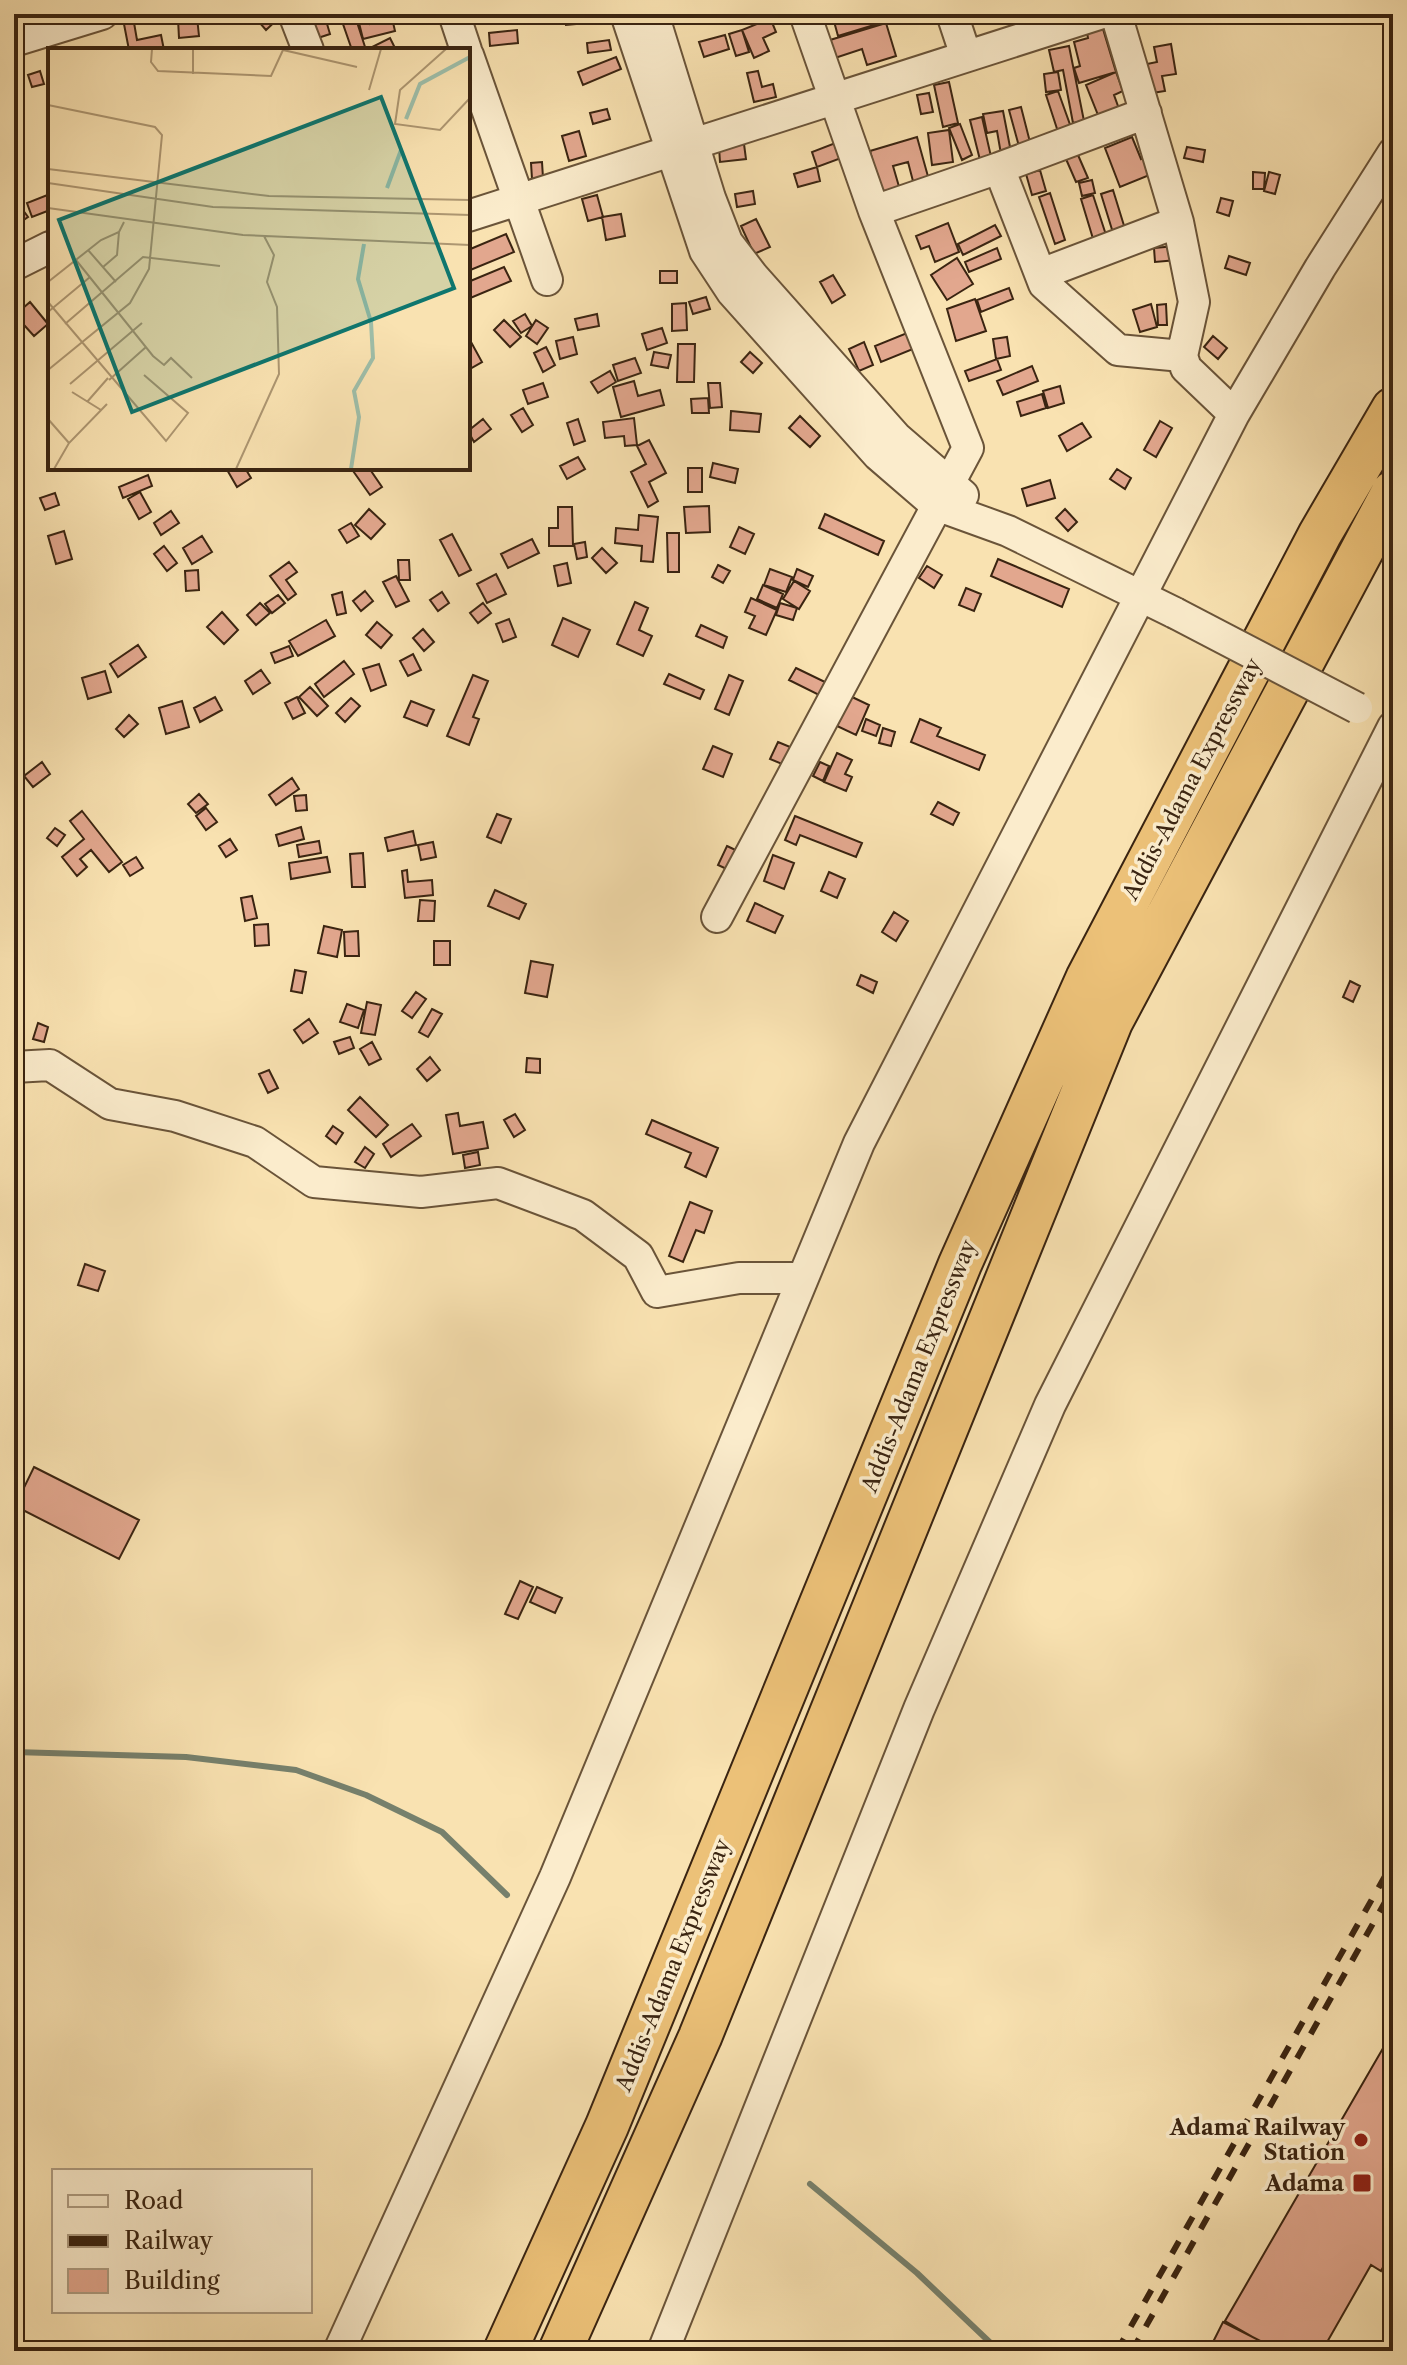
<svg xmlns="http://www.w3.org/2000/svg" width="1407" height="2365" font-family="'Libre Caslon Text',serif">
<style>
.lines{fill:none;stroke-linecap:round;stroke-linejoin:round}
.stream{stroke:#76806c;stroke-width:6}
.building{fill:#e2a78e;stroke:#3a2411;stroke-width:2}
.minor-casing{stroke:#6a5439;stroke-width:34}
.highway-casing{stroke:#3a2411;stroke-width:46}
.minor{stroke:#fbeccc;stroke-width:30}
.highway{stroke:#ecc178;stroke-width:42}
.rail{stroke:#3a2411;stroke-width:6;stroke-dasharray:14 14;stroke-linecap:butt}
.minor-bridge-casing{stroke:#6a5439;stroke-width:34;stroke-linecap:butt}
.minor-bridge{stroke:#fbeccc;stroke-width:30}
.poi-dot{fill:#8f2418;stroke:#fbeccc;stroke-width:3}
.labels{text-anchor:middle;dominant-baseline:central;stroke-width:7;stroke-linejoin:round;paint-order:stroke}
.street-label{font-size:22px;fill:#3a2411;stroke:#fbeccc}
.poi-label{font-size:22px;font-weight:bold;fill:#3a2411;stroke:#fbeccc;text-anchor:end}
.inset-river{fill:none;stroke:#9ebea9;stroke-width:4}
.inset-road{fill:none;stroke:#ad9671;stroke-width:2}
.view{fill:#0f766e;fill-opacity:0.15;stroke:#0f766e;stroke-width:4}
.inset-edge{fill:none;stroke:#3a2411;stroke-width:4}
</style>
<rect width="100%" height="100%" fill="#f9e2b1"/>
<filter id="stains"><feTurbulence type="fractalNoise" baseFrequency=".0025" numOctaves="4"/><feColorMatrix values="0 0 0 0 .2 0 0 0 0 .09 0 0 0 0 .02 0 0 0 .5 -.17"/></filter>
<radialGradient id="worn" r=".72"><stop offset=".6" stop-color="#630" stop-opacity="0"/><stop offset="1" stop-color="#630" stop-opacity=".3"/></radialGradient>
<g class="lines">
<path class="stream" d="M14,1752l172,5 110,13 70,25 76,37 65,63
M810,2184l107,89 82,78"/>
</g>
<path class="building" d="M252,14h31l-17,16z
M341,14h27l2,10 22,-6 3,13 -32,8 -6,-24 -14,4z
M565,14h33v8l-32,3z
M759,14h27l-15,6 5,12 -13,6 6,13 -15,7 -12,-28 15,-6 -3,-8z
M832,14h49l3,8 -46,14z
M133,17l4,23 24,-5 3,15h-35l-6,-31z
M197,17l2,19 -20,2 -1,-19z
M325,17l5,17 -12,4 -5,-17z
M356,19l10,31h-14l-9,-26z
M886,23l10,33 -29,9 -5,-16 -27,9 -5,-18z
M1103,29l13,43 -37,11 -5,-15 6,-2 -6,-24 14,-4 -1,-5z
M517,30l1,13 -28,3 -1,-13z
M742,30l7,22 -13,4 -7,-22z
M725,35l4,14 -25,8 -5,-15z
M390,38l6,12h-27l-1,-1z
M609,40l2,10 -23,3 -1,-10z
M1171,44l5,30 -14,2 3,15 -13,2 -5,-29 10,-2 -3,-15z
M1069,46l15,75 -11,2 -10,-53 -9,2 -5,-22z
M616,57l5,12 -38,16 -5,-13z
M40,71l4,13 -12,3 -4,-12z
M758,71l4,16 11,-3 3,13 -22,5 -7,-29z
M1058,72l3,18 -15,2 -2,-18z
M1116,72l7,19 -9,4 8,22 -20,8 -16,-40z
M949,82l9,41 -15,4 -9,-42z
M1058,91l15,42 -13,5 -14,-43z
M929,93l4,19 -12,2 -4,-19z
M1021,107l10,39 -11,4 -11,-40z
M607,109l3,10 -17,5 -3,-11z
M1003,111l8,41 -10,2 -4,-23 -10,2 -4,-19z
M982,117l10,44 -11,3 -11,-44z
M960,124l12,31 -10,5 -13,-32z
M949,130l4,32 -21,3 -4,-32z
M579,131l7,25 -17,5 -7,-25z
M917,137l12,43 -15,5 -6,-23 -15,4 7,24 -18,5 -12,-44z
M1132,137l9,22 4,-2 7,17 -32,13 -15,-39z
M838,142l6,15 -27,10 -5,-15z
M744,144l2,15 -26,3 -1,-15z
M1187,147l18,3 -2,12 -19,-4z
M1078,155l10,23 -12,4 -10,-23z
M542,162l1,16 -11,1 -1,-16z
M817,167l3,14 -22,6 -4,-13z
M1040,170l6,21 -14,4 -6,-21z
M1253,172l12,1 -1,16h-11z
M1269,172l11,3 -5,19 -11,-3z
M1092,180l3,13 -13,3 -3,-13z
M1113,190l13,42 -12,4 -13,-42z
M753,191l2,13 -18,3 -2,-13z
M1050,193l15,47 -10,4 -16,-47z
M50,194v16l-18,7 -5,-14z
M597,195l6,22 -15,4 -6,-22z
M1093,195l14,43 -13,4 -13,-43z
M1221,198l12,3 -4,15 -12,-4z
M20,206l8,11 -13,9 -1,-16z
M621,214l4,22 -19,4 -4,-23z
M756,219l14,28 -16,7 -13,-28z
M948,223l11,29 -24,10 -6,-16 -8,3 -5,-13z
M995,225l6,11 -38,19 -5,-11z
M506,234l8,18 -46,19v-21z
M1176,246l1,14 -22,2 -1,-14z
M997,248l4,11 -32,13 -4,-10z
M1229,256l21,7 -4,12 -21,-7z
M957,258l16,26 -26,16 -16,-25z
M504,267l7,14 -43,18v-17z
M660,271h17v12h-17z
M833,275l12,20 -13,8 -12,-21z
M1009,288l4,11 -32,13 -4,-12z
M706,297l4,12 -17,5 -4,-12z
M975,299l11,32 -30,10 -9,-32z
M30,302l18,22 -14,12 -19,-21z
M686,303l1,27 -15,1v-27z
M1151,304l6,23 -17,5 -7,-22z
M1166,304l1,21h-9l-1,-20z
M525,314l7,12 -11,7 -8,-12z
M597,314l2,12 -21,4 -3,-11z
M504,320l17,17 -11,10 -16,-17z
M536,320l12,8 -11,16 -11,-8z
M662,328l5,15 -20,7 -5,-16z
M907,333l6,16 -32,13 -6,-16z
M1213,336l14,12 -9,11 -14,-12z
M573,337l4,17 -17,5 -4,-18z
M1007,337l3,19 -14,3 -3,-20z
M471,342l11,20 -14,8v-27z
M864,342l9,23 -14,6 -10,-22z
M678,344h17l-1,38h-17z
M546,347l9,18 -12,7 -9,-19z
M654,352l17,3 -3,13 -17,-3z
M750,352l12,11 -9,10 -12,-11z
M635,358l6,15 -23,8 -5,-16z
M997,359l4,11 -32,11 -4,-10z
M1032,366l6,15 -35,14 -6,-14z
M610,371l6,11 -18,11 -7,-11z
M634,381l4,15 22,-6 4,15 -43,12 -8,-30z
M543,383l5,14 -20,7 -5,-14z
M708,383h12l2,24 -12,1z
M1060,386l4,17 -16,5 -5,-17z
M1042,394l4,14 -25,8 -4,-14z
M708,398l1,15h-17l-1,-14z
M523,408l10,17 -11,7 -11,-17z
M731,411l30,3 -2,18 -29,-2z
M800,416l20,20 -10,11 -21,-19z
M634,418l3,27 -12,1 -1,-10 -19,2 -2,-16z
M483,419l8,10 -17,13 -6,-11z
M578,419l7,22 -11,4 -7,-22z
M1160,421l12,7 -16,29 -12,-7z
M1082,423l9,14 -24,14 -8,-15z
M649,440l17,33 -17,9 9,19 -10,6 -17,-35 15,-8 -9,-18z
M578,457l7,12 -18,10 -7,-13z
M713,463l25,6 -3,14 -25,-6z
M226,468h19l6,10 -14,9z
M351,468h18l13,19 -12,8z
M688,468h14v24h-14z
M1117,469l14,9 -6,11 -15,-10z
M148,475l4,11 -29,12 -4,-11z
M1050,480l5,18 -28,8 -5,-17z
M140,492l11,20 -12,7 -11,-20z
M55,493l4,12 -14,5 -5,-12z
M709,506l1,26 -24,1 -2,-26z
M558,507h14l1,39h-24v-18h9z
M369,509l16,15 -14,15 -16,-14z
M1065,509l12,13 -9,9 -12,-13z
M171,511l8,12 -18,12 -7,-12z
M825,514l59,27 -6,14 -59,-27z
M639,515l19,2 -5,45 -12,-1 1,-15 -27,-3 1,-15 22,2z
M351,523l8,13 -12,7 -8,-13z
M739,527l15,7 -9,20 -15,-7z
M64,531l8,28 -16,5 -8,-28z
M667,533h12v39h-11z
M452,534l19,36 -12,6 -19,-36z
M202,536l10,16 -20,12 -9,-16z
M532,539l7,14 -31,15 -7,-14z
M585,542l2,15 -10,2 -3,-15z
M164,546l13,17 -10,8 -13,-17z
M602,548l15,15 -11,10 -14,-15z
M998,559l71,30 -7,18 -71,-31z
M398,560h11l1,20h-11z
M289,562l8,10 -11,8 10,14 -8,6 -18,-24z
M567,563l4,20 -13,3 -4,-20z
M718,565l12,6 -7,12 -11,-6z
M927,566l15,9 -8,13 -15,-10z
M770,569l22,8 -6,15 -22,-7z
M797,569l16,7 -5,11 -15,-7z
M198,570l1,20 -13,1 -1,-20z
M496,574l10,20 -19,9 -10,-19z
M396,576l13,25 -13,6 -13,-25z
M794,581l16,10 -11,18 -16,-10z
M763,585l20,9 -6,14 -20,-9z
M966,588l15,6 -7,17 -15,-6z
M365,591l8,10 -12,10 -8,-10z
M342,592l4,21 -9,2 -5,-20z
M442,592l7,11 -11,8 -8,-11z
M278,595l7,8 -13,10 -7,-9z
M751,598l26,12 -11,25 -17,-7 6,-12 -10,-4z
M635,602l13,6 -9,22 13,6 -9,20 -26,-12z
M260,603l10,10 -14,12 -9,-10z
M483,603l8,10 -13,10 -8,-10z
M780,603l17,5 -4,12 -17,-5z
M222,612l16,18 -14,14 -17,-17z
M563,618l27,12 -12,27 -26,-12z
M509,619l7,18 -13,5 -7,-18z
M326,620l9,16 -37,20 -9,-15z
M377,622l15,13 -11,13 -15,-13z
M701,625l26,12 -4,11 -27,-12z
M423,629l11,13 -10,9 -11,-13z
M138,645l8,12 -28,20 -8,-13z
M289,646l4,10 -18,7 -4,-10z
M413,654l8,16 -13,6 -8,-15z
M344,661l10,13 -30,23 -9,-13z
M379,664l7,21 -15,6 -8,-22z
M796,668l29,14 -6,13 -30,-15z
M261,670l9,13 -17,11 -8,-13z
M105,671l6,21 -23,7 -6,-21z
M669,674l35,16 -4,9 -36,-15z
M473,675l15,6 -15,36 6,2 -10,26 -22,-9z
M729,675l14,6 -14,34 -14,-6z
M310,687l18,19 -11,10 -18,-19z
M850,696l19,9 -13,30 -19,-9z
M215,697l7,13 -22,12 -6,-14z
M297,697l8,16 -12,6 -8,-16z
M351,698l9,8 -15,16 -9,-9z
M182,701l7,26 -23,7 -7,-26z
M411,701l23,9 -7,16 -23,-9z
M129,715l9,9 -14,13 -8,-8z
M866,719l14,6 -4,11 -14,-5z
M920,719l21,9 -4,8 48,19 -6,15 -68,-28z
M883,728l12,4 -4,14 -12,-3z
M778,742l17,7 -8,17 -17,-7z
M713,746l19,8 -9,23 -20,-8z
M837,753l15,7 -7,14 7,3 -6,14 -22,-9z
M42,762l8,12 -17,13 -9,-11z
M820,762l9,4 -6,15 -10,-5z
M292,778l7,11 -23,16 -7,-10z
M199,794l9,10 -12,9 -8,-9z
M306,795l1,15 -11,1 -2,-15z
M938,802l21,11 -6,12 -22,-11z
M206,808l11,14 -11,8 -10,-14z
M82,811l40,51 -13,10 -18,-22 -11,9 7,8 -10,9 -15,-19 22,-18 -14,-18z
M497,814l14,5 -10,24 -14,-6z
M795,816l67,27 -6,14 -56,-22 -4,10 -11,-5z
M301,827l3,12 -25,7 -3,-11z
M55,828l10,7 -8,11 -10,-8z
M413,831l3,14 -28,6 -3,-13z
M230,839l7,11 -11,7 -7,-11z
M319,841l2,12 -22,4 -2,-12z
M433,842l3,15 -15,3 -3,-15z
M727,846l17,8 -9,19 -17,-8z
M363,853l2,34h-13l-2,-33z
M773,855l21,8 -10,26 -20,-8z
M136,857l7,11 -13,8 -7,-11z
M327,857l3,15 -39,7 -2,-16z
M407,870l1,12 24,-2 1,15 -28,3 -3,-27z
M829,872l16,7 -8,19 -16,-7z
M495,890l31,14 -7,15 -31,-13z
M252,896l5,22 -12,3 -4,-23z
M420,900l15,1 -1,20h-16z
M755,903l28,13 -8,17 -28,-12z
M894,912l14,9 -12,20 -14,-9z
M268,924l1,21 -14,1 -1,-21z
M324,926l18,4 -5,27 -19,-4z
M358,931l1,25h-14l-1,-24z
M434,941h16v24h-16z
M531,961l22,4 -6,32 -22,-4z
M295,970l11,2 -4,21 -11,-2z
M861,975l16,7 -4,11 -16,-8z
M1350,981l10,5 -7,16 -10,-5z
M416,992l10,7 -14,19 -10,-7z
M367,1002l14,3 -6,30 -14,-2z
M347,1004l17,6 -6,18 -18,-6z
M432,1009l10,5 -14,23 -9,-5z
M309,1019l9,14 -15,10 -9,-13z
M38,1023l10,4 -4,15 -11,-3z
M350,1037l4,11 -15,6 -5,-12z
M372,1042l9,17 -12,6 -9,-16z
M430,1057l10,13 -13,11 -10,-12z
M527,1058l13,1v14l-14,-1z
M269,1070l9,18 -10,5 -9,-19z
M360,1097l28,28 -12,12 -28,-27z
M458,1113l2,13 23,-4 5,26 -35,6 -7,-39z
M515,1114l10,16 -11,7 -10,-17z
M652,1120l66,28 -12,29 -21,-10 6,-14 -45,-19z
M412,1124l9,12 -30,21 -8,-13z
M333,1126l10,7 -7,11 -10,-8z
M365,1147l9,7 -9,14 -10,-6z
M478,1152l2,13 -15,3 -2,-13z
M690,1202l22,9 -8,22 -8,-3 -13,32 -14,-6z
M85,1264l20,7 -7,20 -20,-6z
M34,1467l105,53 -20,39 -104,-53z
M520,1581l13,6 -15,32 -13,-5z
M537,1587l25,11 -7,15 -25,-11z
M1393,2031v218l-12,22 -10,-6 -49,86h-45l-52,-30z
M1223,2322l57,29 -71,-1z"/>
<g class="lines">
<defs>
<path id="minor" d="M294,14l14,36
M454,14l12,36
M626,14l79,237 27,41 146,163 58,50 72,26 167,82
M653,14l57,184 17,44 26,34 143,161 67,58
M952,14l14,42
M1116,14l62,208 16,80 -12,54 4,12 48,46
M14,41l88,-27
M468,55l79,225
M999,168l45,116 74,66 64,6
M874,211l125,-43 147,-55
M468,216l631,-202
M14,265l36,-18
M1041,274l137,-52
M717,917l251,-469 -94,-237 -69,-197
M14,1067l36,-2 60,39 65,12 80,26 59,40 107,10 77,-9 85,32 55,41 19,36 82,-14h64
M339,2351l216,-474 304,-734 375,-729 86,-146 73,-115
M663,2351l256,-642 131,-304 343,-678"/>
<path id="highway" d="M505,2351l102,-225 353,-862 127,-285 233,-445 73,-125
M560,2351l140,-314 411,-1015 282,-530"/>
</defs>
<use href="#minor" class="minor-casing"/>
<use href="#highway" class="highway-casing"/>
<use href="#minor" class="minor"/>
<use href="#highway" class="highway"/>
<path class="rail" d="M1117,2351l276,-489
M1132,2351l261,-463"/>
<defs>
<path id="minor-bridge" d="M1175,613l182,95"/>
</defs>
<use href="#minor-bridge" class="minor-bridge-casing"/>
<use href="#minor-bridge" class="minor-bridge"/>
</g>
<g class="poi-dot">
<circle cx="1361" cy="2140" r="8"/>
<rect x="1352" y="2173" width="20" height="20" rx="4"/>
</g>
<g class="labels">
<g class="street-label">
<text transform="translate(1192 779) rotate(-62)">Addis-Adama Expressway</text>
<text transform="translate(919 1366) rotate(-68)">Addis-Adama Expressway</text>
<text transform="translate(673 1965) rotate(-68)">Addis-Adama Expressway</text>
</g>
<g class="poi-label">
<text x="1345" y="2127">Adama Railway<tspan x="1345" dy="25">Station</tspan></text>
<text x="1344" y="2183">Adama</text>
</g>
</g>
<g transform="translate(48 48)">
<rect width="422" height="422" fill="#f9e2b1"/>
<path class="inset-river" d="M358,71l14,-35 50,-27M339,140l14,-38M303,421l8,-52 -5,-26 19,-33 -2,-36 -13,-43 6,-35"/>
<path class="inset-road" d="M104,1l-1,13 7,9 113,5 12,-26 74,17M398,1l-46,41 -5,34 45,6 30,-32M145,26v-25M321,42l12,-41M0,57l107,22 7,8 -13,134 -19,34 -82,67M0,121l221,27 201,4M0,135l165,24 257,8M0,160l195,27 227,10M40,202l28,32M28,212l77,96 11,9 7,-7 21,20M55,219l14,-12 2,-23M0,234l53,-42 18,-8 5,-10M0,254l118,139 22,-28 -44,-38M0,264l42,-35M17,276l78,-67 77,9M61,332l37,-33M22,336l72,-61M24,344l29,18M39,354l21,-24M0,371l21,24M6,421l15,-26 38,-39M188,421l43,-95 -2,-67 -10,-25 7,-27 -10,-19"/>
<path class="view" d="M333,49l73,191 -322,124 -73,-192z"/>
<rect width="422" height="422" class="inset-edge"/>
</g>
<rect width="1407" height="2365" fill="none" stroke="#f9e2b1" stroke-width="48"/>
<rect x="16" y="16" width="1375" height="2333" fill="none" stroke="#3a2411" stroke-width="4"/>
<rect x="24" y="24" width="1359" height="2317" fill="none" stroke="#3a2411" stroke-width="2"/>
<rect x="52" y="2169" width="260" height="144" fill="#fbeccc" stroke="#ae9c81" stroke-width="2"/>
<rect x="68" y="2195" width="40" height="12" fill="#fbeccc" stroke="#ae9c81" stroke-width="2"/>
<text x="124" y="2209" font-size="24" fill="#3a2411">Road</text>
<rect x="68" y="2235" width="40" height="12" fill="#3a2411" stroke="#ae9c81" stroke-width="2"/>
<text x="124" y="2249" font-size="24" fill="#3a2411">Railway</text>
<rect x="68" y="2269" width="40" height="24" fill="#e2a78e" stroke="#ae9c81" stroke-width="2"/>
<text x="124" y="2289" font-size="24" fill="#3a2411">Building</text>
<rect width="100%" height="100%" filter="url(#stains)"/>
<rect width="100%" height="100%" fill="url(#worn)"/>
</svg>
